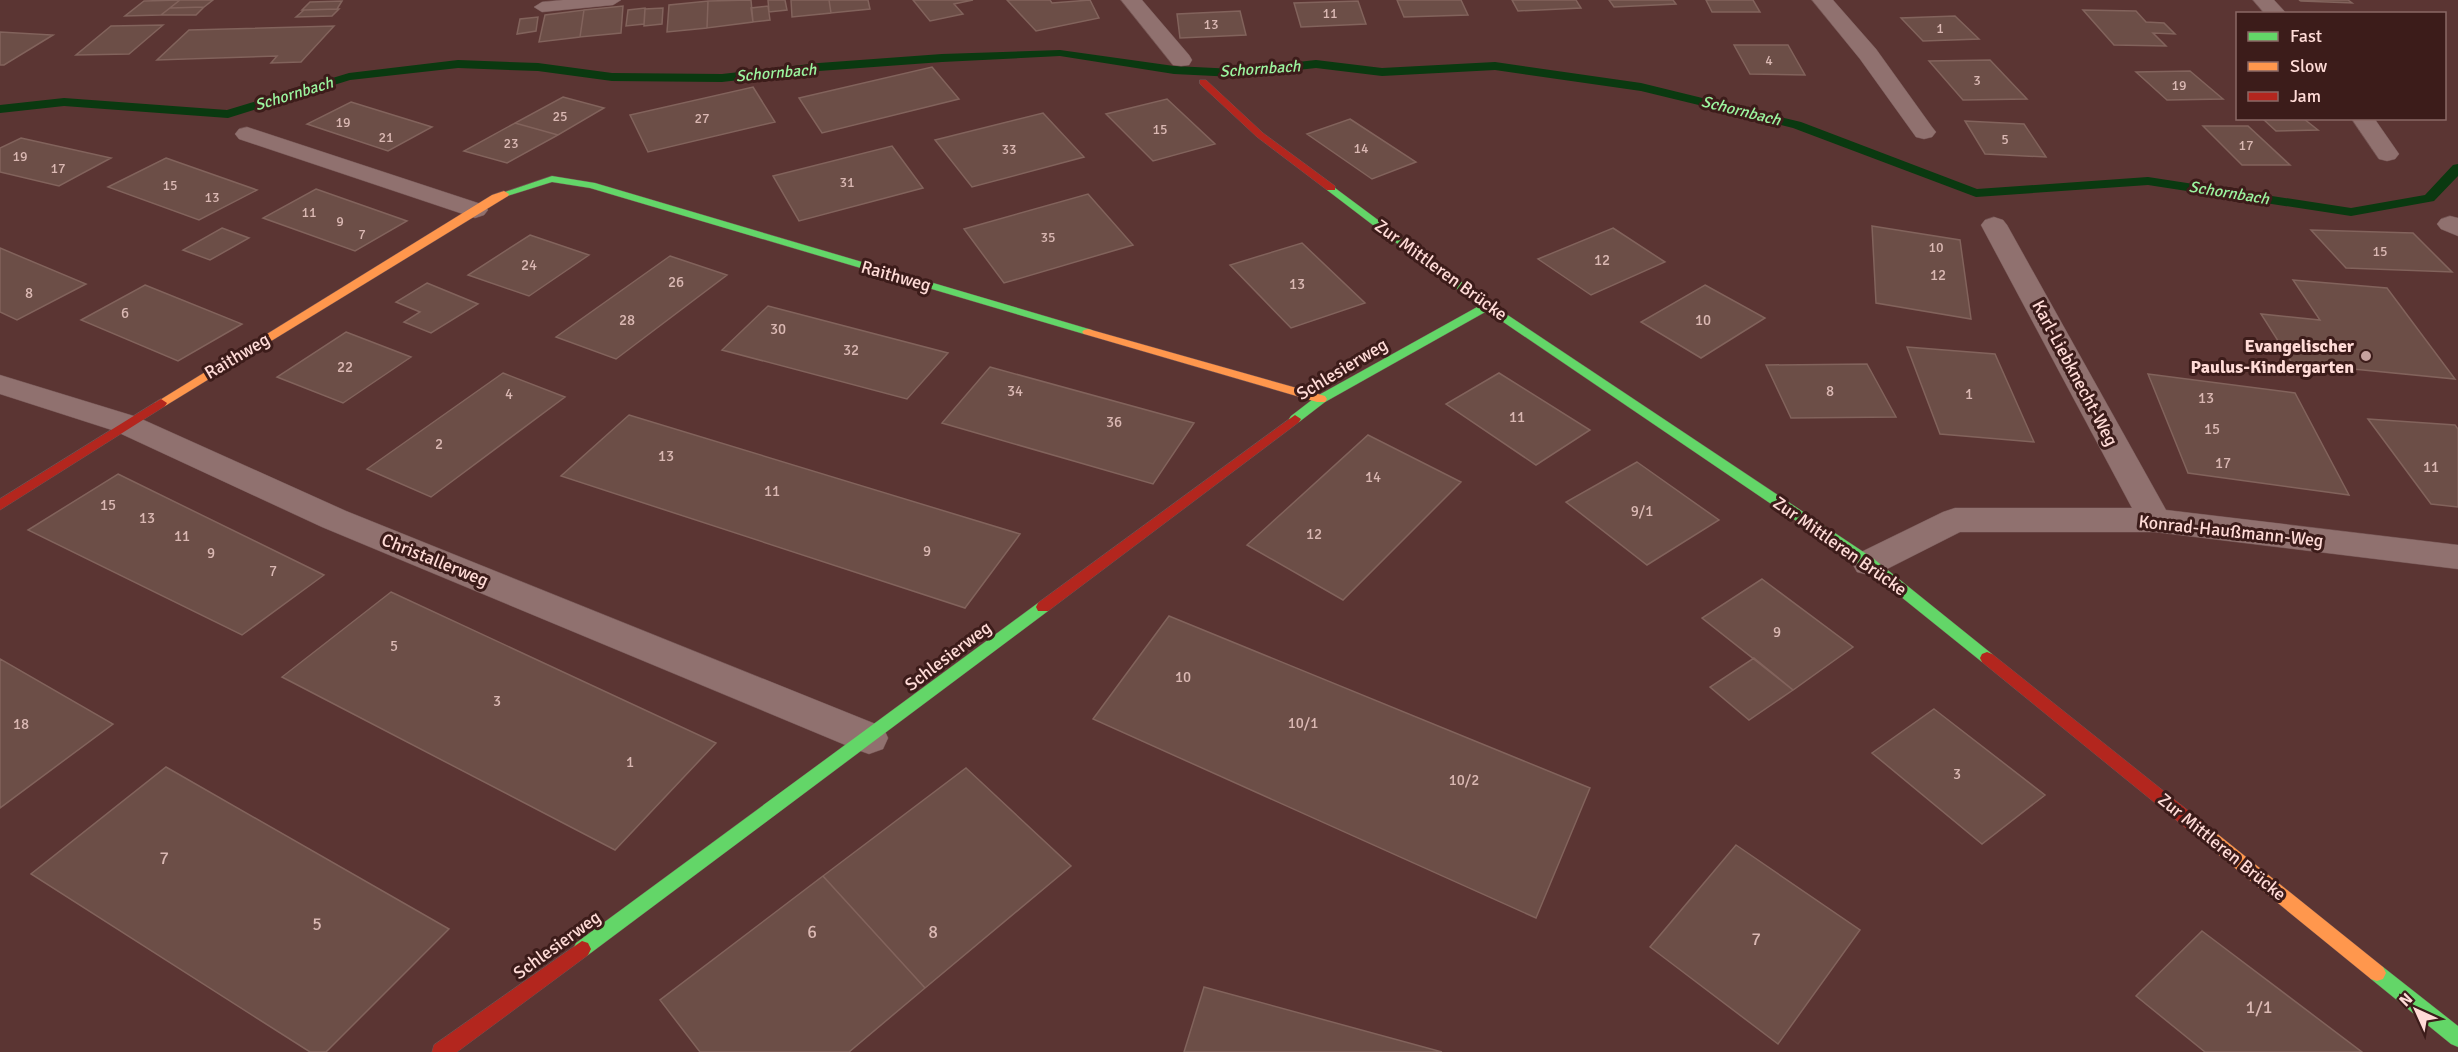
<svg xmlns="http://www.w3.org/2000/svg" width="2458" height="1052" font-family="Signika,sans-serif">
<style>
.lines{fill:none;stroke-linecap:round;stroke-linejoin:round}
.stream{fill:#0a3910;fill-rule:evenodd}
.building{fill:#6c4e47;stroke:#82635c;stroke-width:1.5}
.lane-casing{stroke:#735352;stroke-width:1}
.street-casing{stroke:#735352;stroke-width:1}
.fast-casing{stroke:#735352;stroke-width:1}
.slow-casing{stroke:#735352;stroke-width:1}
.jam-casing{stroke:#735352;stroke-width:1}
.lane{fill:#90716f;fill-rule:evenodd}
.street{fill:#90716f;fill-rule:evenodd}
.fast{fill:#63d668;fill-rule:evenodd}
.slow{fill:#ff974d;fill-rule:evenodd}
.jam{fill:#b3261e;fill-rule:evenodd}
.poi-dot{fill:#c6a19e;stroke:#3c1c1a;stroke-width:2}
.labels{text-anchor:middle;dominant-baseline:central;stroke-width:6;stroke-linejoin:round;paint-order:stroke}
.far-number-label{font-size:14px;fill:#dab8b3}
.number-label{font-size:15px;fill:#dab8b3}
.far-water-label{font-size:16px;font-style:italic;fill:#9bf59f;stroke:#3c1c1a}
.street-label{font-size:18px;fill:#ffdbd7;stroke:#3c1c1a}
.poi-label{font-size:18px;font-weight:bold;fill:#ffdbd7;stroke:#3c1c1a;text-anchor:end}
.near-number-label{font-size:18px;fill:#dab8b3}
</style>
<rect width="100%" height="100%" fill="#5b3533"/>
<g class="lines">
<path class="stream" d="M1060,50l114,16 61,3 81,-9 66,8 113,-6 146,21 160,39 176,67 171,-12 203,31 74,-13 28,-30 5,-1v12l-24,25 -83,15 -203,-31 -172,12 -183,-69 -152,-37 -146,-21 -113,6 -66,-8 -81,9 -61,-3 -114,-18 -118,6 -123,9 -97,11 -110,-1 -74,-10 -80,-3 -108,12 -122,38 -164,-12 -64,7v-8l64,-7 163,12 122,-37 109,-13 80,3 74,10 110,1 97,-11 123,-9z"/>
</g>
<path class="building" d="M180,0l-19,15 -36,1 19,-15z
M180,0h33l-9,7 -34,1z
M751,0l2,22 -46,6 1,-27z
M768,0h17l2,10 -18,2z
M791,0h38l2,13 -39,4z
M829,0h39l2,9 -39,4z
M913,0h60l-19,4 9,10 -33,7z
M1007,0h43l2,3 38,-3 9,18 -63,13z
M1397,0h64l7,15 -64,2z
M1512,0h64l5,8 -63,3z
M1609,0h64l3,4 -62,3z
M1706,0h47l7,12h-48z
M2299,0h49l4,3 -51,-2z
M342,1l-5,8 -35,1 8,-8z
M708,1l-1,27 -40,4 2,-27z
M1358,1l8,23 -65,3 -7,-24z
M623,6l-2,27 -41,4 4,-27z
M768,6l2,14 -17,2 -2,-14z
M204,7l-8,8h-35l9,-7z
M645,8l-1,16 -18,2 2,-16z
M663,8l-1,16 -18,2 1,-17z
M337,9h2l-7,7 -36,1 8,-7z
M584,10l-4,27 -41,5 6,-27z
M2083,10l53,1 10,11 18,1 11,11 -22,-1 13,13 -52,-1z
M1240,11l6,24 -66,3 -3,-24z
M1955,16l24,23 -56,2 -22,-23z
M538,17l-2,14 -19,3 3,-15z
M163,25l-34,29 -53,1 35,-29z
M334,26l-33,36 -30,1 6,-7 -120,4 32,-30z
M0,32l53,3 -49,30h-4z
M1734,45h54l17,30 -55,-1z
M1990,60l37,39 -64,1 -34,-39z
M932,67l27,32 -137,34 -23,-35z
M2190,71l33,28 -56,1 -31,-28z
M753,87l22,35 -127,30 -18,-37z
M563,97l41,11 -46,27 -43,-12z
M1167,99l48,45 -62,17 -47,-47z
M351,102l81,25 -44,24 -81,-27z
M1043,113l41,44 -112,30 -37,-47z
M2262,118l42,1 14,11 -42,1z
M1350,119l66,43 -44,17 -65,-45z
M1965,121l59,3 22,33 -61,-3z
M515,123l43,12 -51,28 -43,-12z
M2203,126h45l42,39h-48z
M21,138l90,20 -52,28 -59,-14v-24z
M892,146l31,42 -124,33 -26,-45z
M166,158l91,32 -58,30 -91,-33z
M316,189l91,32 -52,30 -92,-33z
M1088,194l45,51 -129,38 -40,-54z
M1872,226l88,14 11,79 -95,-16z
M222,228l27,10 -39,22 -27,-10z
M1613,228l52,34 -74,33 -53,-36z
M2311,230l102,3 39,39 -106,-4z
M530,235l59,20 -60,41 -61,-21z
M1302,243l63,60 -74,25 -61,-63z
M0,248l86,36 -69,36 -17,-8z
M670,256l57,19 -111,84 -60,-22z
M2293,280l94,8 68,91 -163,-16 -31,-49 59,6z
M427,283l51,21 -47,29 -27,-11 16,-10 -24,-10z
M145,285l97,39 -64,37 -97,-41z
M1705,285l60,33 -64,40 -60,-36z
M768,306l180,47 -41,46 -185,-49z
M346,332l65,25 -68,46 -66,-26z
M1907,347l88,7 39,88 -94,-8z
M1867,364l29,53 -105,1 -25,-53z
M990,367l204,56 -41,61 -211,-61z
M503,373l62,24 -134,100 -64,-28z
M1499,373l91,57 -54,35 -90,-61z
M2148,374l147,19 54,102 -161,-22z
M629,415l391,119 -55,74 -404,-132z
M2368,419l87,6 3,4v78l-27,-3z
M1368,435l93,47 -118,118 -96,-55z
M1637,462l82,58 -72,45 -81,-63z
M118,474l206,101 -82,60 -214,-105z
M1762,579l91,68 -60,43 -91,-72z
M391,592l325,151 -101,107 -333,-173z
M1169,616l421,172 -54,130 -443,-199z
M1754,658l39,32 -44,30 -39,-33z
M0,659l113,65 -113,84z
M1934,709l111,86 -63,49 -110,-91z
M166,767l283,162 -123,123h-16l-279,-178z
M966,768l105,98 -146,122 -102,-112z
M1736,845l124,85 -82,114 -128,-97z
M823,876l102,112 -76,64h-149l-40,-52z
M2202,931l160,121h-157l-69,-56z
M1204,987l238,65h-258z"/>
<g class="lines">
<defs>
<path id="lane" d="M563,0h58l-8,5 -71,7 -8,-5 8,-5z"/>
<path id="street" d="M1121,0h21l47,55 3,5 -3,5 -8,1 -8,-1z
M1812,0h21l43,49 56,78 4,5 -4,5 -8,2 -8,-2 -56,-78z
M2253,0h21l13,14h-22z
M2351,118h23l25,36 -4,5 -8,2 -8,-2z
M247,127l237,78 4,5 -4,5 -9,3 -9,-3 -227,-76 -4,-5 4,-5z
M2450,216l8,2v18l-17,-7 -4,-5 4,-5z
M1994,217l9,3 4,5 159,285 292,35v24l-303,-37h-195l-79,40 -12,3 -12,-3 -5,-9 5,-9 86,-42 12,-4h177l-151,-283 4,-5z
M0,375l137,42 209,94 537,216 5,11 -5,11 -14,5 -14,-5 -533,-222 -207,-96 -115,-37z"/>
<path id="fast" d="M552,176l43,7 497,147 2,2 -2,2h-8l-494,-146 -38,-6 -48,15 -5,-3z
M1331,185l160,119 383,255 118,95 2,4 -2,4h-10l-118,-95 -377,-256 -162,91 -26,20h-8l-2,-3 2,-3 26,-20 162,-90 -152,-116 -1,-2z
M1043,602l5,1 2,4 -2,4 -460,344 -6,2 -6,-2 -3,-6 3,-6 462,-340z
M2377,965l6,2 75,59v21l-7,-3 -80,-65 -3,-6 3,-6z"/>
<path id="slow" d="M504,191l5,3 -1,2 -343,210 -4,1 -6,-4 337,-208z
M1088,329l237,67 2,3 -2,3h-8l-233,-68 -2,-2 2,-2z
M2209,830l6,2 168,135 3,6 -3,6 -6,2 -6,-2 -168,-137 -2,-5 2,-5z"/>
<path id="jam" d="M1200,80h6l57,53 72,53v4h-8l-70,-53 -57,-53z
M161,399l6,4 -2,3 -165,104v-11z
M1295,415l6,4 -2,3 -251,189h-10l-2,-4 2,-4z
M1987,652l5,2 223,178 2,5 -2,5 -6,2 -6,-2 -221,-180 -2,-4 2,-4z
M582,941l6,2 3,6 -3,6 -131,97h-25l2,-7z"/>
</defs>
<use href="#lane" class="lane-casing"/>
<use href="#street" class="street-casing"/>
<use href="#fast" class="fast-casing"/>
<use href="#slow" class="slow-casing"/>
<use href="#jam" class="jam-casing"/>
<use href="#lane" class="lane"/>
<use href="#street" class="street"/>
<use href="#fast" class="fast"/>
<use href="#slow" class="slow"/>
<use href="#jam" class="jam"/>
</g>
<circle class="poi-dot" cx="2366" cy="356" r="6"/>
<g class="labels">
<g class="far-number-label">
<text x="1330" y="13">11</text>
<text x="1211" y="24">13</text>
<text x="1940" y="28">1</text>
<text x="1769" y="60">4</text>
<text x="1977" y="80">3</text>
<text x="2179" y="85">19</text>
<text x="560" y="116">25</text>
<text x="702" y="118">27</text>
<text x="343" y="122">19</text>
<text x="1160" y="129">15</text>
<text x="386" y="137">21</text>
<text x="2005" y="139">5</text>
<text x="511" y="143">23</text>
<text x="2246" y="145">17</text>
<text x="1361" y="148">14</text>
<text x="1009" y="149">33</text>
<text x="20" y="156">19</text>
<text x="58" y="168">17</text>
<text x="847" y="182">31</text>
<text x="170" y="185">15</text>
<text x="212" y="197">13</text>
<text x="309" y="212">11</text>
<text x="340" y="221">9</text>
<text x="362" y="234">7</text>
<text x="1048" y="237">35</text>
<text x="1936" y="247">10</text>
<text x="2380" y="251">15</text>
</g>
<g class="number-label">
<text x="1602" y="260">12</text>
<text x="529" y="265">24</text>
<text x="1938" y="275">12</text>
<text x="676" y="282">26</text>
<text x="1297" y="284">13</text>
<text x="29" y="293">8</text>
<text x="125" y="313">6</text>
<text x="627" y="320">28</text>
<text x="1703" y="320">10</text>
<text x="778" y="329">30</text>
<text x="851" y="350">32</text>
<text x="345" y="367">22</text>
<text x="1015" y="391">34</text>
<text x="1830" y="391">8</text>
<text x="509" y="394">4</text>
<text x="1969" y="394">1</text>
<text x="2206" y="398">13</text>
<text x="1517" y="417">11</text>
<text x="1114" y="422">36</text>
<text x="2212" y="429">15</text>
<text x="439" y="444">2</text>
<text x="666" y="456">13</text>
<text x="2223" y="463">17</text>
<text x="2431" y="467">11</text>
<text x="1373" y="477">14</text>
<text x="772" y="491">11</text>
<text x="108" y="505">15</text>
<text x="1642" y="511">9/1</text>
<text x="147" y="518">13</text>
<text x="1314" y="534">12</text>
<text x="182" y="536">11</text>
<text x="927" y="551">9</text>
<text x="211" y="553">9</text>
<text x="273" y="571">7</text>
<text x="1777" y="632">9</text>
<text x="394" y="646">5</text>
<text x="1183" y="677">10</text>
<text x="497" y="701">3</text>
<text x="1303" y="723">10/1</text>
<text x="21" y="724">18</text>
<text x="630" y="762">1</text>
<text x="1957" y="774">3</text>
<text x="1464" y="780">10/2</text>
</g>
<g class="far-water-label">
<text transform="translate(1260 69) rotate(-4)">Schornbach</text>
<text transform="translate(776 73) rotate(-5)">Schornbach</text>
<text transform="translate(294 94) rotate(-17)">Schornbach</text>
<text transform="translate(1741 111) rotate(14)">Schornbach</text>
<text transform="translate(2229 193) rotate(9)">Schornbach</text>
</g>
<g class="street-label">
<text transform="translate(1441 270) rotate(36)">Zur Mittleren Brücke</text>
<text transform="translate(896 276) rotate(16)">Raithweg</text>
<text transform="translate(237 356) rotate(-31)">Raithweg</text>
<text transform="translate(1342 369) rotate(-31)">Schlesierweg</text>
<text transform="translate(2075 373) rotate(62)">Karl-Liebknecht-Weg</text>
<text transform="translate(2231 531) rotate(6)">Konrad-Haußmann-Weg</text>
<text transform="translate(1840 546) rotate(35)">Zur Mittleren Brücke</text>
<text transform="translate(435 560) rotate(22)">Christallerweg</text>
<text transform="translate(948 656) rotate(-37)">Schlesierweg</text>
<text transform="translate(2222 847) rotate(39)">Zur Mittleren Brücke</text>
<text transform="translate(557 945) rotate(-36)">Schlesierweg</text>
</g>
<g class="poi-label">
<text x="2354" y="346">Evangelischer<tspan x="2354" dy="21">Paulus-Kindergarten</tspan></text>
</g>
<g class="near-number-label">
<text x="164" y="858">7</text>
<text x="317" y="924">5</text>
<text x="812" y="932">6</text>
<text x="933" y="932">8</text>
<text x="1756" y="939">7</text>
<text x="2259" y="1007">1/1</text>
</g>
</g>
<rect x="2236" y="12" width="210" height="108" fill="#3c1c1a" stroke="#8a6866" stroke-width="1.5"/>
<rect x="2248" y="32" width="30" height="9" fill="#63d668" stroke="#8a6866" stroke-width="1.5"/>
<text x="2290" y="42" font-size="18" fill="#ffdbd7">Fast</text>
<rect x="2248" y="62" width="30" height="9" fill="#ff974d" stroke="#8a6866" stroke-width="1.5"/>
<text x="2290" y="72" font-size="18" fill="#ffdbd7">Slow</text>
<rect x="2248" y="92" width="30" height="9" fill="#b3261e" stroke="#8a6866" stroke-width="1.5"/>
<text x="2290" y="102" font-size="18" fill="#ffdbd7">Jam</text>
<g transform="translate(2416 1010) rotate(315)" stroke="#3c1c1a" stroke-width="4.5" paint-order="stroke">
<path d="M0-4.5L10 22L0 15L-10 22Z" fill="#ffdbd7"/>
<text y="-9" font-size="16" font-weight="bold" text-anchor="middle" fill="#ffdbd7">N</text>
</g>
</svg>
